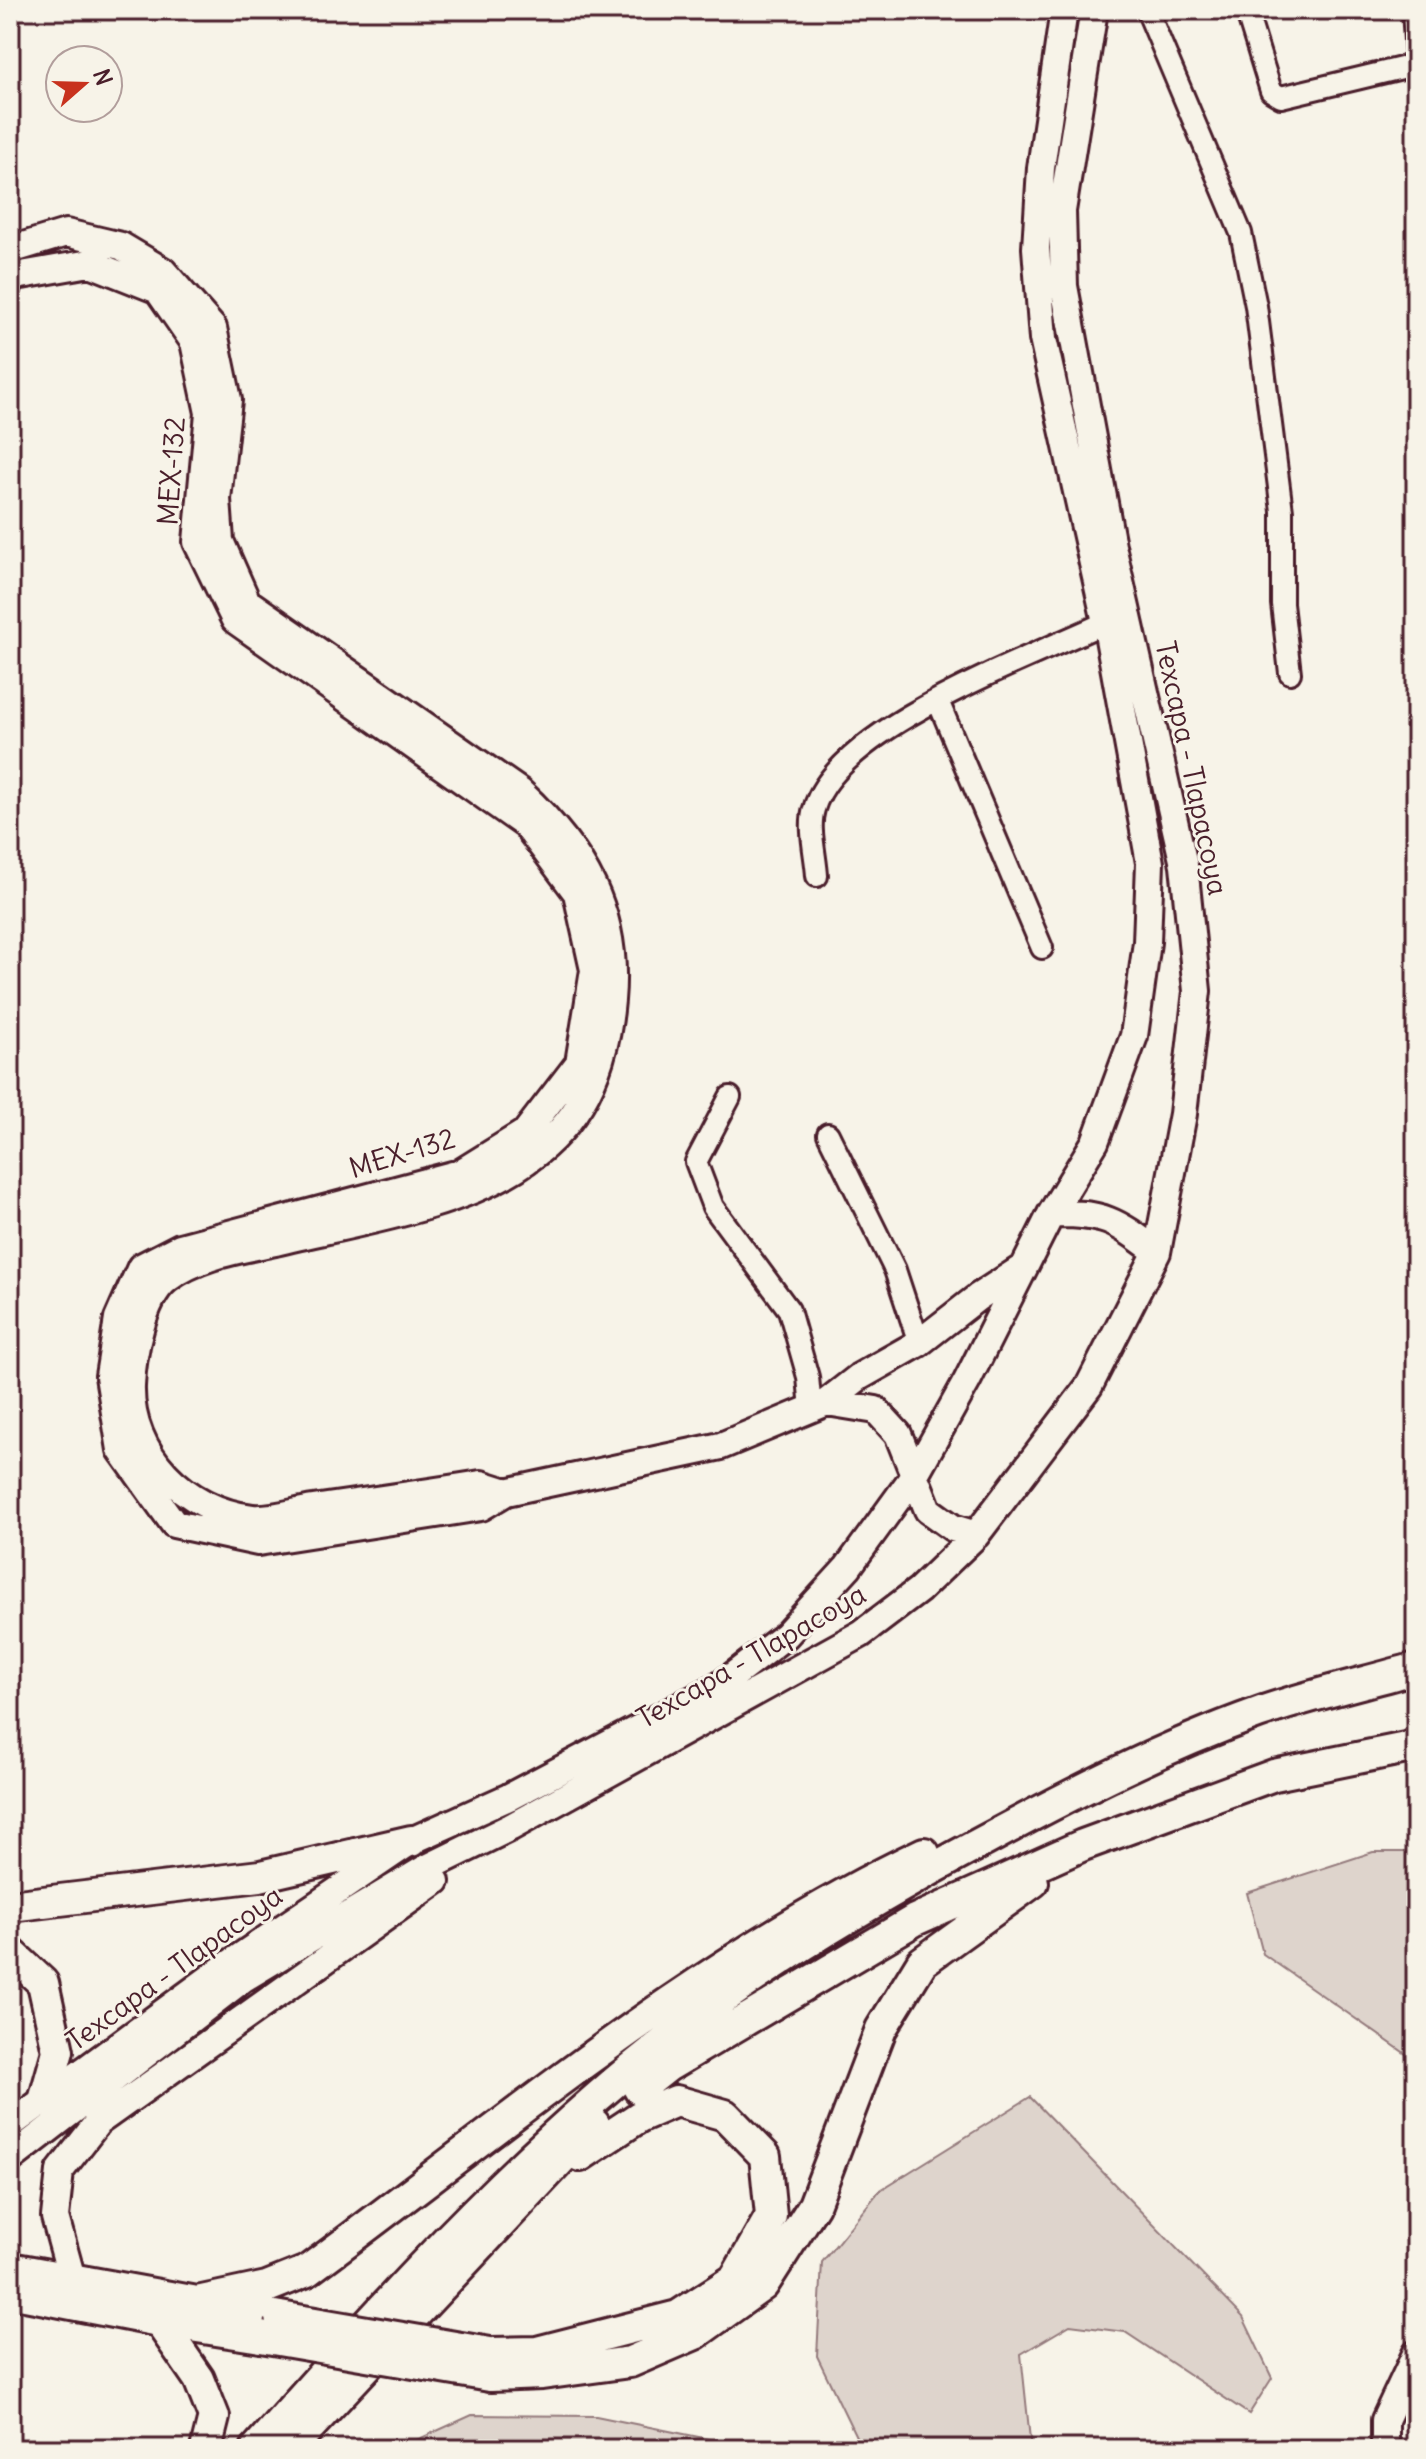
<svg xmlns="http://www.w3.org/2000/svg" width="1426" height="2459" font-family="Delius,sans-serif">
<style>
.green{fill:#ded4cc;stroke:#947a7c;stroke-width:2}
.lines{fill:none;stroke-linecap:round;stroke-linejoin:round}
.minor-casing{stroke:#4a1f2b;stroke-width:26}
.major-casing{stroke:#4a1f2b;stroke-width:32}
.highway-casing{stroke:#4a1f2b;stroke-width:36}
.minor{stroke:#f7f3e8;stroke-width:20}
.major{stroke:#f7f3e8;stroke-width:26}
.highway{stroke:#f7f3e8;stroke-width:30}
.highway-bridge-casing{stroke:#4a1f2b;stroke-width:36;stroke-linecap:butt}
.highway-bridge{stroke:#f7f3e8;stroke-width:30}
.labels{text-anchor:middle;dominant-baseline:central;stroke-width:6;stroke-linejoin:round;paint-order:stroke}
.street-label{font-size:28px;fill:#4a1f2b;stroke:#f7f3e8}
</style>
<rect width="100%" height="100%" fill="#f7f3e8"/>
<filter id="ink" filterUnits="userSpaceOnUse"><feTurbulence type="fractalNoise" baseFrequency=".0125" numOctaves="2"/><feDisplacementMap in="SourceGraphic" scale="16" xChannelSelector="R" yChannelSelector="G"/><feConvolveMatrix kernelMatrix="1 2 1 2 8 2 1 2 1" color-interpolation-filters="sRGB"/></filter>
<g filter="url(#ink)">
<path class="green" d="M1373,1852h43v209l-153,-107 -16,-61z
M1030,2097l213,220 29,61 -23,36 -124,-82 -55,-7 -49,29 10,95h-169l-45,-93 5,-94 57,-71z
M472,2415l124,1 122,25 6,8h-327z"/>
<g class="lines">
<defs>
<path id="minor" d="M1147,10l94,223 15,73 26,205v93l8,69
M1246,10l25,81 10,6 125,-30 10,-10 -3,-47
M938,701l104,247
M817,876c-1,-20 -9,-48 -3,-67 24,-83 217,-151 292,-187
M730,1097l-34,65 17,45 76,103 19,67 3,32
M828,1134l67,136 24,73"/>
<path id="major" d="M10,250l56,-17 55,13 42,25 50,57 15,72 -11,99 3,42 27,61 273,190c63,59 99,120 91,208 -16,194 -183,205 -336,242 -37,8 -78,14 -108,37 -25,20 -35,78 -36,107 -2,68 54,124 121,132 18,2 42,-6 61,-9 56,-8 112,-16 168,-25l25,8
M10,282l6,-6 74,-13 68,27 36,52 15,71 -12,129 38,78 291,205 51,68 17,77 -15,93 -53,69 -66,41 -280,74 -39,20 -23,52 -9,57 12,74 53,74 84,18 223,-35 25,-15 215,-46 106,-44 32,-25 60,-34 59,-46 46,-30
M1051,1214c53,-1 64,6 106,38
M827,1402l49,8 22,24 30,76 25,18 23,7
M10,2125l218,-160 183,-124 98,-44 212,-112 65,-50 62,-68 66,-91 53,-95 84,-167 44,-72 39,-106 13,-94 3,-79 -44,-241 -63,-283 -7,-91 5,-80 23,-158
M10,2159l234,-181 181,-109 86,-42 350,-193 58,-44 57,-55 113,-149 68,-134 26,-138 14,-123 -13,-126 -72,-319 -48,-260 -2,-75 32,-201
M72,2279l-17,-62 5,-46 38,-49 338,-241
M1385,2449v-29l31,-66"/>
<path id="highway" d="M10,1906l250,-30 151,-35
M10,1952l33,31 15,68 -14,50
M639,2089l29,-23 247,-146 168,-75 191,-70 142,-29
M10,2268l270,49
M10,2292l149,29 40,58 15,38 -8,32
M197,2302l70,-15 40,-16c200,-148 392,-311 617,-418
M159,2321l102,16
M490,2353l47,-1 141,-36 57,-37 36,-63 -6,-60 -40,-41 -49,-14 -37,16 -59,39
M490,2376l52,-2 88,-12 65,-28 68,-49 51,-80 67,-176 41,-67 111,-80
M256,2449c107,-121 216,-243 338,-349 118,-104 254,-187 392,-260 89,-48 177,-93 272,-127 51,-18 106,-30 158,-45
M289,2449l305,-325"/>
</defs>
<use href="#minor" class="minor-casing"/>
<use href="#major" class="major-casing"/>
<use href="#highway" class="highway-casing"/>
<use href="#minor" class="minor"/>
<use href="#major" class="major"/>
<use href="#highway" class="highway"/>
<defs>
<path id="highway-bridge" d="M280,2317l210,36
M261,2337l229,39"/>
</defs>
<use href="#highway-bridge" class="highway-bridge-casing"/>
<use href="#highway-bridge" class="highway-bridge"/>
</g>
</g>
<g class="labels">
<g class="street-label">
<text transform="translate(171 471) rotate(-86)">MEX-132</text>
<text transform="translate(1192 768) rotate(78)">Texcapa - Tlapacoya</text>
<text transform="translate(402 1153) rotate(-17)">MEX-132</text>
<text transform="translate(751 1656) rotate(-30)">Texcapa - Tlapacoya</text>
<text transform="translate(174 1968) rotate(-36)">Texcapa - Tlapacoya</text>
</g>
</g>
<rect width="1426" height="2459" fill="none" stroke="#f7f3e8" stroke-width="40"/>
<rect x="20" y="20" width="1386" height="2419" fill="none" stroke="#4a1f2b" stroke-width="3" filter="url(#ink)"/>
<g transform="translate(84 84) rotate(70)"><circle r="38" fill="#f7f3e8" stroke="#b29e9c" stroke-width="2"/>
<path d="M0-6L14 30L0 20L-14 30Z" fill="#c8321e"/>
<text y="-12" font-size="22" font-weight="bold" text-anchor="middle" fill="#4a1f2b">N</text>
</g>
</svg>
